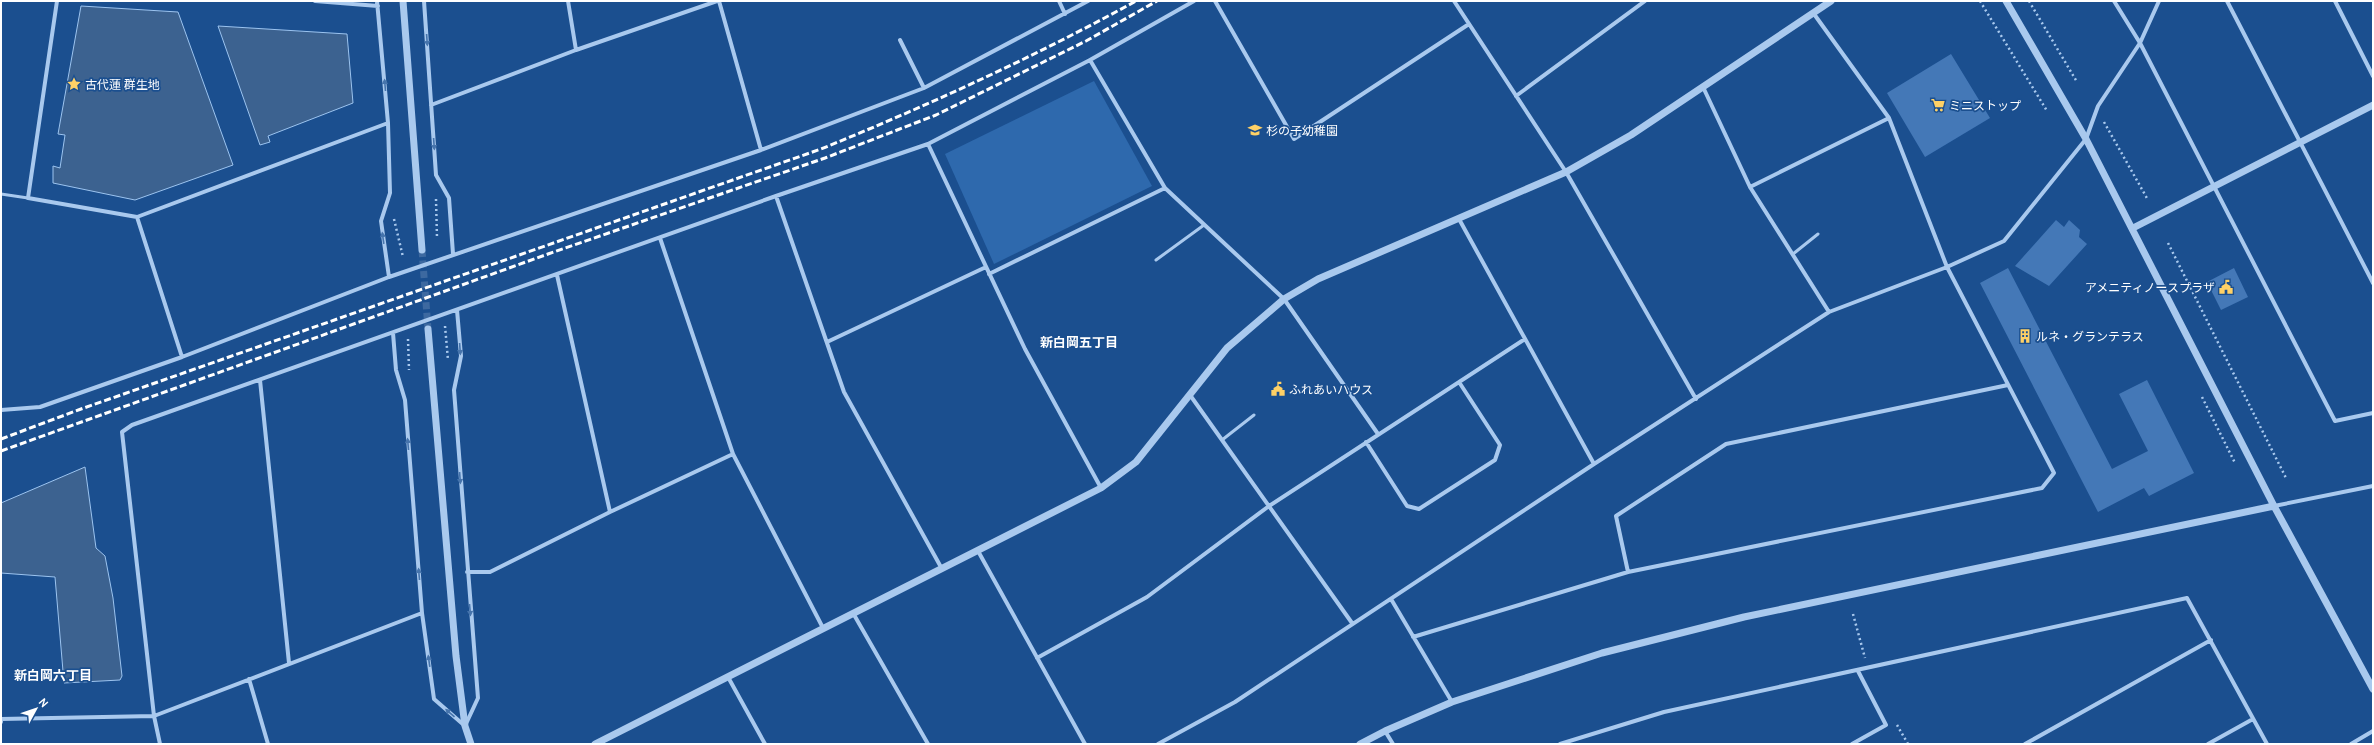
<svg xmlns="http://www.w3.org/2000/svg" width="2374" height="745" font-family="Cabin,'Noto Sans JP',sans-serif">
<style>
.green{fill:#2e69ad}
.water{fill:#3c6290;stroke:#9cc4f0}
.building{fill:#4478b7}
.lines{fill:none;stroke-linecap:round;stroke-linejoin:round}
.tertiary-tunnel{stroke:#3d69a0;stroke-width:7;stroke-dasharray:7 3.5;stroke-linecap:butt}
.path{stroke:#a9c9ee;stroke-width:2.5;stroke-dasharray:2 3;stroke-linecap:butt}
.service{stroke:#a9c9ee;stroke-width:3}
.minor{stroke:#a9c9ee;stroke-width:4}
.tertiary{stroke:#a9c9ee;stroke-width:7}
.rail{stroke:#fff;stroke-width:3;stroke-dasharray:7 3;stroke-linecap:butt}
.oneway{fill:#4674ac}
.labels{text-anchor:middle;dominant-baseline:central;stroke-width:3.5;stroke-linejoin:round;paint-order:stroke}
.poi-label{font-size:12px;fill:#fff;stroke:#1b4f8f;text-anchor:start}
.neighbourhood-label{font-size:13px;font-weight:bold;fill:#fff;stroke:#1b4f8f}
</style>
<rect width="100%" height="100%" fill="#1b4f8f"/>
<path class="green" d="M1094,81l58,105 -158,78 -49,-110z"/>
<path class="water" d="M81,6l97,6 55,153 -98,35 -82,-17v-17l7,2 5,-33 -7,-1z
M218,26l129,8 6,69 -85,33 2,6 -10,3z
M85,467l11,81 9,8 8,42 9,78 -2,4 -56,3 -9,-106 -54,-4v-70z"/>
<path class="building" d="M1951,54l39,64 -65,39 -38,-64z
M2056,220l8,7 5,-7 11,10 -1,7 8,7 -38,42 -34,-20z
M2008,268l104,201 36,-18 -29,-57 28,-14 47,93 -45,23 -5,-8 -46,24 -118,-229z
M2234,268l14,29 -27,13 -14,-28z"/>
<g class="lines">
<path class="tertiary-tunnel" d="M422,250l6,79"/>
<path class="path" d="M1980,1l67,110
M2029,1l48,81
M2104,122l44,78
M436,199l1,39
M394,219l9,38
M2168,243l118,235
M445,326l3,34
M408,339l1,31
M2202,397l33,66
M1853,614l12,44
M1897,725l11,19"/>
<path class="service" d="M1,194l27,4
M1793,254l25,-20
M1156,260l48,-35
M1222,440l32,-25"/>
<path class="minor" d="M57,1l-29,197 109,19 251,-94
M315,1l63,5
M377,1l11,122 2,70 -9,28 8,56
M424,1l12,174 13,23 4,56
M568,1l8,49
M719,1l42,149
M1059,1l6,13
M1215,1l79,138 175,-115
M1454,1l112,171 130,227
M2114,1l26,42 195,378 38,-8
M2227,1l146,282
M2335,1l38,75
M900,40l24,48
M1090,60l75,128 119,111 94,135
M1703,87l47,100 79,125
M1516,96l129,-95
M431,105l145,-55 141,-49
M928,144l97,205 76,139
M1750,187l139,-69
M776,196l68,196 98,177
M137,217l45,140
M1459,219l135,245
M660,238l73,216 90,174
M989,274l176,-86
M557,275l53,237
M393,333l3,37 9,30 17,213 12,86 31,27 13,-28 -24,-308 7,-34 -4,-46
M827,342l159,-75
M260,380l29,283
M1190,395l162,228
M1,410l39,-3 142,-50 207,-80 372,-127 163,-62 164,-87
M1366,442l41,64 12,3 76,-49 5,-15 -41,-63
M2274,506l99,-20
M978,551l107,193
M467,572h23l120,-60 123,-58
M1628,572l414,-84 12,-15 -107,-206 -58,-149 -75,-104
M1391,599l61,103
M853,613l75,131
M1413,637l215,-65 -12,-56 110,-72 282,-59
M1037,658l110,-61 122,-91 256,-167
M728,677l37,67
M249,679l19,65
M1,722v-3l153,-3 268,-103
M1385,731l8,13
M160,744l-6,-28 -32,-284 10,-7 644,-229 152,-52 162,-84 104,-59
M1158,744l77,-42 359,-238 235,-152 118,-45 57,-26 82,-102 12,-33 42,-63 19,-42
M1560,744l104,-32 523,-114 80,146
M1852,744l34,-19 -28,-54
M2025,744l186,-104
M2208,744l45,-25
M2351,744l22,-13"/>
<path class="tertiary" d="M403,1l19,249
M2006,1l80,138 188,367 99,183
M2133,228l240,-123
M428,329l28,327 9,70 6,18
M595,744l506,-256 35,-26 91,-114 57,-49 34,-20 248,-107 65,-37 200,-134
M1360,744l25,-13 67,-29 150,-49 142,-36 530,-111"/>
<path class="rail" d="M1,439l80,-30 740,-260c108,-44 213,-92 315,-148
M1,451l547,-197 277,-96 111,-43 150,-74 71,-40"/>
</g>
<defs><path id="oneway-solid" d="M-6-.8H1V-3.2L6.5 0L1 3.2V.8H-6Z"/></defs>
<g class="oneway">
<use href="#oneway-solid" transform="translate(427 40) rotate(86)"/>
<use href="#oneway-solid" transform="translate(385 85) rotate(-95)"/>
<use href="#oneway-solid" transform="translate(434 144) rotate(86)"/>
<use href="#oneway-solid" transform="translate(383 238) rotate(-98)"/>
<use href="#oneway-solid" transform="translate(460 349) rotate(86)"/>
<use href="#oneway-solid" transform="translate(408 444) rotate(-95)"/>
<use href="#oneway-solid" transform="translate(460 478) rotate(86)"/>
<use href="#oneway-solid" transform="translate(419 574) rotate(-95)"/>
<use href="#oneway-solid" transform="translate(470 610) rotate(85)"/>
<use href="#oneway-solid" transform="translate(429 661) rotate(-98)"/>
<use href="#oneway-solid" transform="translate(450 713) rotate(-139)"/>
</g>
<defs>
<symbol id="sight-bare" viewBox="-9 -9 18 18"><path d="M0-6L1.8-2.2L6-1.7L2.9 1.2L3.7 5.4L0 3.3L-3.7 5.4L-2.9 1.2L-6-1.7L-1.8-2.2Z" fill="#ffd166" stroke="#1b4f8f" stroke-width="2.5" paint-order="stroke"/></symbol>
<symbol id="supermarket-bare" viewBox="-9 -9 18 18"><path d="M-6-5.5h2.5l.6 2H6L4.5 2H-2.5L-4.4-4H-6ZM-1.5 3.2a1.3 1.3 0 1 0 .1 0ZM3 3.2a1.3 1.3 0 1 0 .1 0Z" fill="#ffd166" stroke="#1b4f8f" stroke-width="2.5" paint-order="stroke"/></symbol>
<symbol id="school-bare" viewBox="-9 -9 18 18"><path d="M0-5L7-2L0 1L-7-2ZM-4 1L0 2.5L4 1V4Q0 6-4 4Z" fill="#ffd166" stroke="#1b4f8f" stroke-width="2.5" paint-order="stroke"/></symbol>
<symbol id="civic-bare" viewBox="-9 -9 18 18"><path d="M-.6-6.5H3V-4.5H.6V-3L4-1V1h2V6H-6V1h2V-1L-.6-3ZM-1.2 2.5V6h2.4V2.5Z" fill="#ffd166" stroke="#1b4f8f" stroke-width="2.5" paint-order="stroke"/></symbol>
<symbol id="building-bare" viewBox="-9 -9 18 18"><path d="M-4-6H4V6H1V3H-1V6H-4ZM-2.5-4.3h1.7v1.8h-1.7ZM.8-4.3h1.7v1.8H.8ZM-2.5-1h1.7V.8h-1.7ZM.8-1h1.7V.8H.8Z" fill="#ffd166" stroke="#1b4f8f" stroke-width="2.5" paint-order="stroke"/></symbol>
</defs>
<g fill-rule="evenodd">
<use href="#sight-bare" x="64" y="74" width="20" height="20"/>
<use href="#supermarket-bare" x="1928" y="95" width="20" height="20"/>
<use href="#school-bare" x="1245" y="120" width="20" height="20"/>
<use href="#civic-bare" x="2216" y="277" width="20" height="20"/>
<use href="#building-bare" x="2015" y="326" width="20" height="20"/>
<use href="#civic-bare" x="1268" y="379" width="20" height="20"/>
</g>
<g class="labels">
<g class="poi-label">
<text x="85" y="84">古代蓮 群生地</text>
<text x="1949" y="105">ミニストップ</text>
<text x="1266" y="130">杉の子幼稚園</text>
<text x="2215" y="287" text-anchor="end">アメニティノースプラザ</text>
<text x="2036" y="336">ルネ・グランテラス</text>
<text x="1289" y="389">ふれあいハウス</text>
</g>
<g class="neighbourhood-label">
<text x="1079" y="342">新白岡五丁目</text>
<text x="53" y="675">新白岡六丁目</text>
</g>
</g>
<rect width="2374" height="745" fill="none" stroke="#ffffff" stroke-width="4"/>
<g transform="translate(36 709) rotate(50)" stroke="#1b4f8f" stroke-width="3" paint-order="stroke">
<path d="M0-3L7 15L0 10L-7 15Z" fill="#ffffff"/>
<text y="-6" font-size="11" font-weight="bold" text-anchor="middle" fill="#ffffff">N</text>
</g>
</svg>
